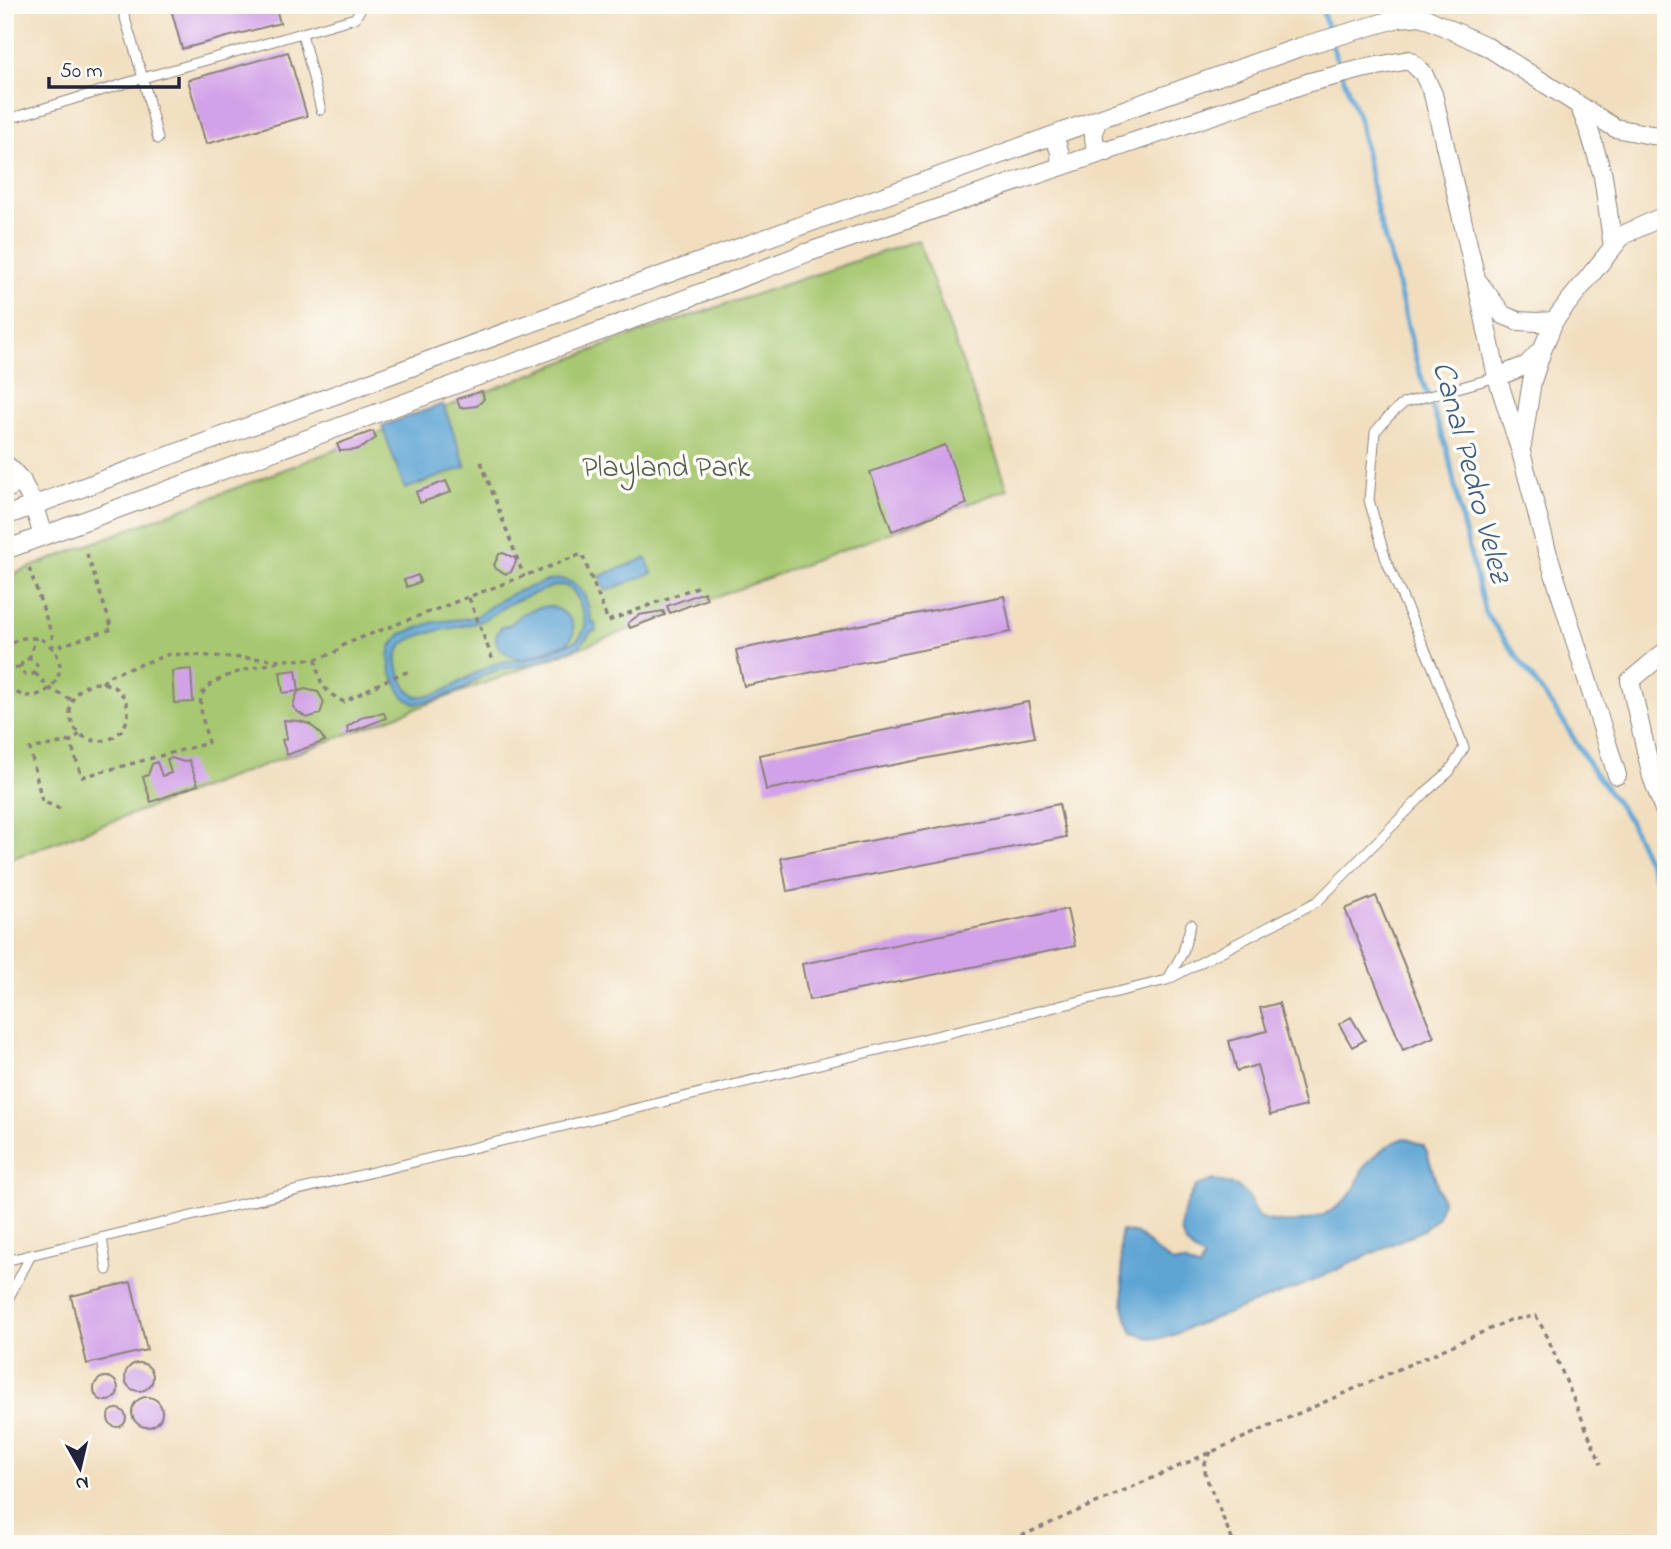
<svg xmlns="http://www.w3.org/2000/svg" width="1671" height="1549" font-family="'Indie Flower',sans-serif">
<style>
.green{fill:#a7c871;stroke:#647556;stroke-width:2}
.water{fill:#5ea5d4;stroke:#406488;stroke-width:2;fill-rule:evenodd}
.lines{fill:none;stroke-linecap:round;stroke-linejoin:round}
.stream{stroke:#5ea5d4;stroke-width:5}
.building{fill:#d2a2e8}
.lane-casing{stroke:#8a807c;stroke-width:11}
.street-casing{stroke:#8a807c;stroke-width:20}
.path{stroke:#8a807c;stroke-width:3.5;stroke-dasharray:5 5;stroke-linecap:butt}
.lane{stroke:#fff;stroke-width:9}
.street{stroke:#fff;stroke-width:18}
.labels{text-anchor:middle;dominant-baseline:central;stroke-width:7;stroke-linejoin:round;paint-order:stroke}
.park-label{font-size:30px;fill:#515c4e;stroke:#fdfcf7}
.water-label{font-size:32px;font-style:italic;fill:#3d5d80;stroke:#fdfcf7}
</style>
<rect width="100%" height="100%" fill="#fdfcf7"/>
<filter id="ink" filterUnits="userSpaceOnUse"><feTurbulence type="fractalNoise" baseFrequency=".0143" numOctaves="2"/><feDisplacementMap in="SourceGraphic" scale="14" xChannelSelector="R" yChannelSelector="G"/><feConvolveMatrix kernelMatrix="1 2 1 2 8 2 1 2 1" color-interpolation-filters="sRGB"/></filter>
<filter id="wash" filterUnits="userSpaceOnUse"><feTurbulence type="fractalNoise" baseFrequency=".00686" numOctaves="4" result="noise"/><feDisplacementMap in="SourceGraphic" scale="28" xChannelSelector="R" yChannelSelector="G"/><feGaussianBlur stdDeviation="1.57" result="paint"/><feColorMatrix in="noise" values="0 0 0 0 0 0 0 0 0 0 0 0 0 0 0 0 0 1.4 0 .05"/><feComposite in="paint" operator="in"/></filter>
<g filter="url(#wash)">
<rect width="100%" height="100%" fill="#f1debe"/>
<path class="green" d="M918,240l90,249 -1003,372v-284l620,-239z"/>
<path class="water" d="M443,404l23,63 -61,22 -23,-63z
M646,558l6,15 -46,18 -6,-15z
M559,579c26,3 28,21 33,44h3l1,8 -5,1 -12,15 -50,18 -29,4 -18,7 -20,14 -27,10 -20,4 -8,-5 -6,-6 -10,-21 -2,-15 2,-11 10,-12 33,-12 37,-4 9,-4 18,-13 18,-9 31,-11zM562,585c5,2 7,2 10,5 6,5 14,29 13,37 -1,6 -5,10 -9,14 -15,6 -31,13 -47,18 -7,2 -14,1 -22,2 -7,1 -15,4 -21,7 -24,10 -43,31 -71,28 -10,-7 -13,-17 -17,-28 -12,-40 60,-37 83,-47 11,-4 18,-12 28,-17 14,-7 30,-12 45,-18z
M549,606c17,4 34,21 18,37l-43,16c-13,0 -36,-14 -25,-29 4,-6 4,-2 10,-5 5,-2 8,-8 13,-11 8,-5 18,-7 27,-8z
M1405,1138l18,7 4,7 15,49 -4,16 -15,13 -117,54 -120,45c-20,11 -31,12 -53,4l-9,-23 -4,-67 1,-12 17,3 17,16 19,13 10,-1 15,7 5,-11c-4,-3 -10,-6 -14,-10 -18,-18 -5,-43 6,-62l18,-6 23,6 12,11 9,20c32,12 76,3 96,-28 4,-6 5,-14 9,-20 8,-13 28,-27 42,-31z"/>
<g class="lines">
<path class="stream" d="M1321,5l11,41 28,76 18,93 18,62 22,91 29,81 16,76 22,87 80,112 25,42 39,54 34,74 3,18"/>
</g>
<g id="blocks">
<path class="building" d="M170,5h105l5,18 -98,26z
M288,52l19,64 -101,28 -18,-64z
M482,391l2,8 -7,7 -17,2 -3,-9z
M373,431l3,7 -13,9 -8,3 -15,1 -3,-7z
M945,445l22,59 -75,27 -22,-59z
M446,481l5,11 -31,11 -4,-11z
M503,553l12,5 1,4 -5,10 -5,2 -10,-5 -2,-4 5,-11z
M418,575l2,7 -13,5 -3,-7z
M704,592l3,7 -37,14 -3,-7z
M1004,596l7,36 -267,54 -8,-36z
M663,611l2,4 -35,13 -2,-5 11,-8z
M191,669l2,33 -19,1 -2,-32z
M296,670l3,21 -16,2 -3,-21z
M305,689l13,3 6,10 -4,12 -13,4 -9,-6 -5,-5 3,-11 3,-5z
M1028,702l7,35 -269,53 -7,-35z
M384,713l2,5 -38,15 -1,-6 17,-11z
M284,720l15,1 10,3 9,7 7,10 -38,14 -5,-15 5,-1z
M171,758l13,4 5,-2 9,25 -47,17 -8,-25 5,-2 4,-11 5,-2 5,14 9,-3 -4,-14z
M1059,804l7,33 -279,54 -6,-33z
M1376,896l58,141 -31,13 -58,-141z
M1067,909l8,37 -266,54 -7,-36z
M1279,1003l27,103 -36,9 -13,-50 -20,6 -8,-30 38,-10 -7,-23z
M1351,1017l14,23 -13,7 -13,-23z
M131,1282l16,68 -60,14 -16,-68z
M125 1377a14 14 0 1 1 28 0a14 14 0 1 1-28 0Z
M94 1389a12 12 0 1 1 24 0a12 12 0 1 1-24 0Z
M132 1412a15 15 0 1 1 30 0a15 15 0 1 1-30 0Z
M108 1418a9 9 0 1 1 18 0a9 9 0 1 1-18 0Z"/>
</g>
</g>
<g filter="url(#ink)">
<use href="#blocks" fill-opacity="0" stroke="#8a807c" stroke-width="2"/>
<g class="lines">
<defs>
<path id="lane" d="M121,5l22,73 212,-60 5,-8 -1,-5
M302,33l19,77
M5,120l138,-42 15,61
M1168,979l15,-27 8,-28
M102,1238l5,32
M5,1261l1162,-281 151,-79 109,-110 22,-19 15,-24 -30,-78 -48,-110 -17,-60 6,-68 14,-16 15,-13 93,-26
M5,1305l26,-50"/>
<path id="street" d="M1579,105l11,28 13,43 10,71
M1099,119c-6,9 -6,15 -4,26l12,7
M1051,136c9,10 11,19 8,31
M1477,284l20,93 24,75 26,99 70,224
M1497,377l30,-12 16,-17 11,-27
M1522,445l10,-64 11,-33
M5,464c23,18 30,45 38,72
M5,490l17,-9
M5,516l594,-218 701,-251 99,-29 22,-2 65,30 129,82 36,7 15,1
M5,550l604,-222 197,-75 504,-171 52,-13 47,-9 14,13 10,21 43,185 27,36 15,6 19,1 17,-1 13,-17 56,-69 43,-20
M1666,651l-36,30 22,96 14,38"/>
</defs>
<use href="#lane" class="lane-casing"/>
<use href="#street" class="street-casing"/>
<path class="path" d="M481,462l43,115
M29,568l23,67 1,13 59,-19 -25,-75
M469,598l25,65
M5,650c7,-9 17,-14 29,-12 7,0 11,3 15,7 33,29 -17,74 -44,37
M21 667a8 8 0 1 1 16 0a8 8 0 1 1-16 0Z
M29,659l7,-21
M316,659c3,24 6,31 28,43l46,-24 20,-7
M5,669l15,-2
M35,673l15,16 22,11
M70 712a29 29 0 1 1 58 0a29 29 0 1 1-58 0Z
M102,683l9,-8 59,-21 115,6 31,-1 18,-6 11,-9 18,-7 219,-83 26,67 89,-34
M80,734l-10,7 12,36 126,-34c-2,-12 -9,-34 -7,-45 4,-22 59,-32 78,-36
M60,809l-18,-8 -12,-52 40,-8
M1211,1452l-7,13 2,12 28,67
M1003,1544l507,-224 26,-4 11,20 54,128"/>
<use href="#lane" class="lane"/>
<use href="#street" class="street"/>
</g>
</g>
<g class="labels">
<g class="park-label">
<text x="666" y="469">Playland Park</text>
</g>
<g class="water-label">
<text transform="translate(1470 472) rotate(75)">Canal Pedro Velez</text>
</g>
</g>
<rect width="1671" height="1549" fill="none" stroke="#fdfcf7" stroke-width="28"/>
<g transform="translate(80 1468) rotate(172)" stroke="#fdfcf7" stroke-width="5" paint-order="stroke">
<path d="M0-5L12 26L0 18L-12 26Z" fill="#22223b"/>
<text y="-10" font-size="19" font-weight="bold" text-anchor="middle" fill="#22223b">N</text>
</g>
<path d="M49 77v10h130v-10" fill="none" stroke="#22223b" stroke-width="3.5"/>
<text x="60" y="77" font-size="21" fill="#22223b" stroke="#fdfcf7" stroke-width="5" paint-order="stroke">50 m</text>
</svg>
